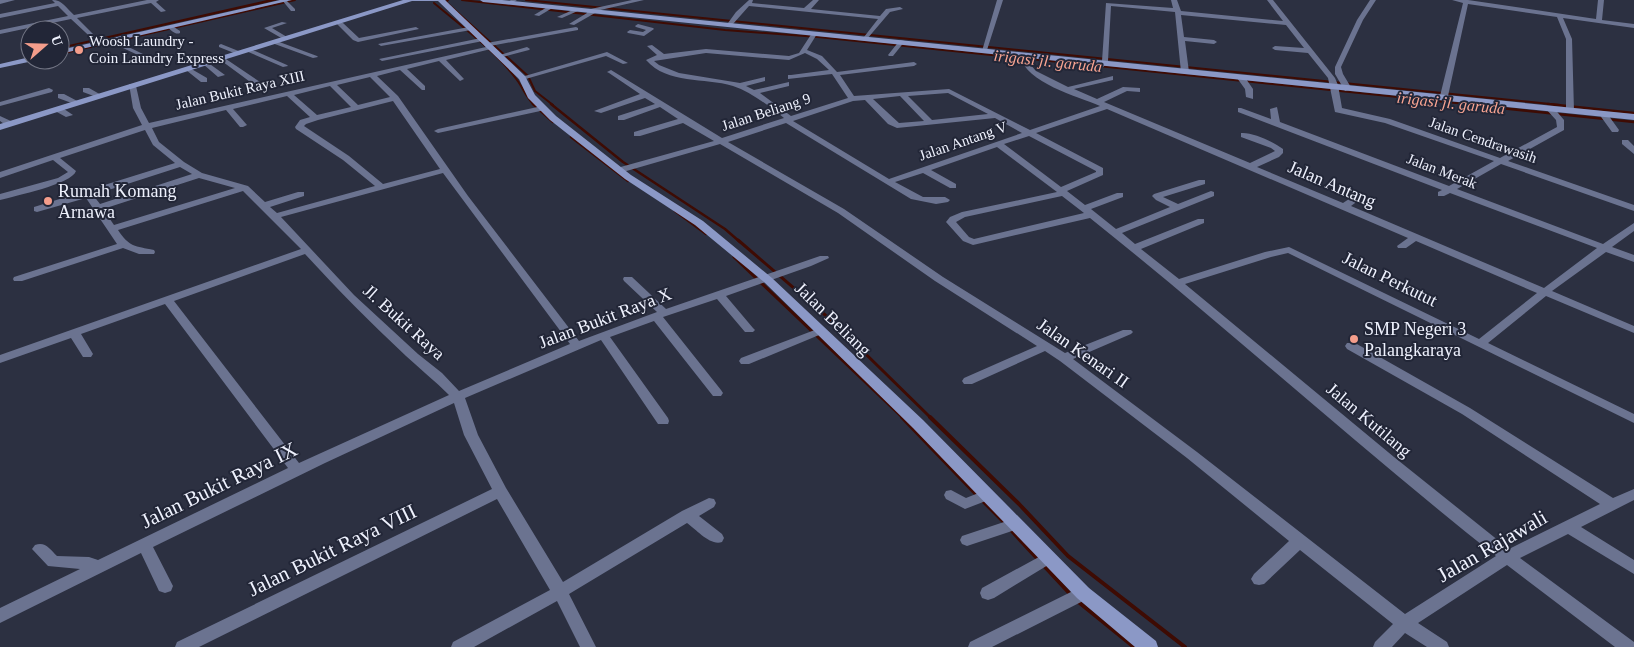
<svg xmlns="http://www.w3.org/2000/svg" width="1634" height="647" font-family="'Times New Roman',serif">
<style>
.water{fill:#3e0b03}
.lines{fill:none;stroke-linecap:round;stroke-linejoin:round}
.stream-far3{stroke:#3e0b03;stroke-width:2}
.stream-far2{stroke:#3e0b03;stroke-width:2.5}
.stream-far1{stroke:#3e0b03;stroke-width:3}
.stream{stroke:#3e0b03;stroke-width:4}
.street{fill:#6b7390;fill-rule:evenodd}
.secondary{fill:#8b98c6;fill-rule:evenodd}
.poi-dot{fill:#f49d8b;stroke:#222637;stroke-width:2}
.labels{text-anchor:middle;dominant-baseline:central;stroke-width:4;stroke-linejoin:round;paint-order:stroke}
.far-poi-label{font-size:15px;fill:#eef1fd;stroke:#222637;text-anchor:start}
.far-street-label{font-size:15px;fill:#eef1fd;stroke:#222637}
.far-water-label{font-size:16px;font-style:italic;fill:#faa592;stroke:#222637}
.street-label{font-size:18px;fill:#eef1fd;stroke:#222637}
.poi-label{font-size:18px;fill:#eef1fd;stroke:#222637;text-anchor:start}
.near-street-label{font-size:21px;fill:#eef1fd;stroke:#222637}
</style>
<rect width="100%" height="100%" fill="#2c3041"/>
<path class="water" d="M267,0h11l-218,49v-2z"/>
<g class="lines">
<path class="stream-far3" d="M448,0l-2,2 82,74 7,15 18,14
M462,0l263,30 93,7 657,68
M526,0l1034,105
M434,3c27,23 62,48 83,77 6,8 9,17 17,25
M60,54l235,-54"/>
<path class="stream-far2" d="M533,104l20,18
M551,104l72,58 102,67 15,13
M1463,104l171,18
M1548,104l86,9
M571,137l57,44
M675,211l31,23"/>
<path class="stream-far1" d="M738,240l93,80 100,98
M734,257l169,161"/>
<path class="stream" d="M902,417l76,79
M930,417l89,87 49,52 117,91
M982,500l24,24
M1010,529l62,67
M1076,600l58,47"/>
<path class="street" d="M0,0h15l-15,4z
M52,0c11,0 14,8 22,15l73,-15h12l-3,2 10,9 -5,1 -10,-9 -74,15 24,24v2l-2,1 -28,-26 -71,15v-4l68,-14 -10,-10 -58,12v-4l55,-11z
M282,0h4l9,9v2h-4z
M510,0h7l-5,3z
M632,0h12l-48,11 -1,2 -21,12 -5,-1 18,-11 -1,-3z
M749,0h4l-1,3 52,5 9,-8h6l-8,9 69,7 6,-7 14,-2 3,2 -13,3 -23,27 -3,-2 14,-18 -129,-13 -16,18h-4l-1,-1 8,-11z
M997,0h6l-16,50 -5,1z
M1171,0h6l4,11 102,10 -16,-21h6l62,78 3,7 4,23 48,11 110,39 57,-31 -1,-7 -10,-11 7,-2 11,13v10l-56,31 126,44v6l-133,-47 -44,25 146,55 31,-21v8l-22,16 22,8v7l-28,-10 -54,39 82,35v7l-88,-37 -58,47 146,71v9l-346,-170 -17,4 -86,27 209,173 115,92 91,-45 -138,-90 -115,-65 -2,-3 2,-3h8l115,65 143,90 21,-9v11l-53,27 53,33v14l-66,-40 -48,24 114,84v5h-19l-108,-82 -89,58 29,19 2,5h-22l-22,-14 -13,14h-19l2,-5 18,-18 -93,-74 -36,34 -5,1 -5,-1 -3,-5 3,-5 35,-33 -102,-83 -127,-97 -15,-10 -73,33h-8l-2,-3 2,-3 73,-32 -102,-65 -97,-68 -118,-69 -97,28h-6v-4l97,-27 -31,-18 -43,13h-6v-4l44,-13 -18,-12 -36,13h-6v-4l37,-12 -10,-6 -44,15 -7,-2 46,-17 -31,-21 -2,-1 4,-2 111,68 62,-20c-15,-12 -33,-26 -51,-32 -29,-9 -65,-1 -87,-26l11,-5 -10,-9 5,-1 12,9 42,-5 83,7 10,-3 13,-20 2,-1 3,2 -10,16 15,6 15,16 77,-10 3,2 -3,2 -74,9 14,21 95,-7 81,41 70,-24c-23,-10 -74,-23 -80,-50l3,-2 2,1 3,7 8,9 32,16 45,-11v4l-39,9 23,10 26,-12 17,1v4l-13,-1 -23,11 146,61 25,-12 -4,-3 -30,-11v-4c12,-1 33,9 42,16v4l-4,4 -22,10 86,36 6,-4 1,-6h6l3,7 -8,6 193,82 53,-40 -147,-55 -6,3h-6v-4l4,-2 -204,-78v-4h3l30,11 -1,-10 7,-2 3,15 169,64 45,-25 -109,-38 -50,-11 -7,-34 -20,-25 -33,-3 -3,-2 3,-2 29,2 -18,-23 -105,-10 3,22 30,3 3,2 -3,2 -29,-3 4,31 -4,2 -4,-2 -6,-60 -64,-6 -3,55 -7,9 -12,2v-2l8,-2 5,-7 4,-58 67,5zM706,53l83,7 16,-7 12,6 12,11 -38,5h-3v4l44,-5 16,24 -57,18 -31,-23 29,-7v-4l-35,8 -8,-4 19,-5v-4l-25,6 -61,-10 -20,-8 -5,-4zM948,93l40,21 -56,6 -24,-24zM900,96l24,25 -25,2 -26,-24zM865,100l23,24 9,4 98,-10 27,15 -133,46 -96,-58 60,-20zM1107,109l301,129 -11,8 1,2h8l10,-7 121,52 -58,46 -190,-92 -24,5 -86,27 -38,-30 63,-26v-4h-6l-63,25 -13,-11 92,-37v-4l-3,-1 -33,13 -15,-7 42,-13v-4h-6l-45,14 -2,2 4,4 14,7 -54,22 -25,-20 32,-12v-4h-6l-32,12 -18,-14 36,-16v-7l-67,-35zM786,123l125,76 25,5 12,-2 2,-2 -5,-3h-22l-28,-15 28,-9 27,15h6v-4l-25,-14 66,-23 60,45 -95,20 -12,5 -4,5 17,19 10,4 117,-27c138,110 268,229 406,338l-91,58 -208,-162 -124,-93 58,-25 2,-2 -2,-2h-8l-58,23 -122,-76 -99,-68 -116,-67zM1029,136l67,35v1l-35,15 -57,-43zM1062,196l22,17 -110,26 -5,-2 -13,-15 9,-5z
M1370,0h6l-13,20 -22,47 2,7 9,15 -7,2 -10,-17v-7l22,-47z
M1452,0h16l128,19 2,-19h6l-2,20 32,4v4l-71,-10 9,21 2,72 -4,2 -4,-2v-72l-9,-22 -89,-13 -20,92 -4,2 -4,-2 23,-93z
M549,6l5,1 -15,9 -5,-1z
M575,9l5,1 -18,8 -5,-1z
M336,21l7,2 16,15 57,-11 3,2 -61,13 -5,-2 -17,-17z
M282,22l5,1 -15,5 15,9v2h-4l-19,-11z
M638,24l15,4 1,1 -10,7 -16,-3 -1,-1 3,-2 13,2 3,-2 -10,-3 -1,-1z
M171,25l9,6v2c-4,2 -9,-2 -12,-6z
M469,27l2,1v2l-90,16 -3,-2z
M576,27l2,1v2l-88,16 1,3 -45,11 18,19 -4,2 -21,-20 -32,8 18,17v4h-3l-22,-20 -23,6 21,20 70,100 111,145 78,-29 -33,-31 -1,-2 1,-2h8l34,32 154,-53h8l1,2 -18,8 -85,30 27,32 2,2 -2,2h-8l-28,-33 -54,18 58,73 2,3 -2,3h-8l-59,-75 -44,16 58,81 1,3 -1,3h-10l-57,-84 -136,58 13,37 28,53 57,94 119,-71 27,-13 5,1 2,4 -2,4 -15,9 23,18 2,4 -2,4c-12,4 -25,-12 -35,-19l-118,71 27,53h-16l-23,-46 -83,46h-23l2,-5 97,-52 -53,-91 -298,148h-24l2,-5 315,-153 -28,-54 -10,-32 -129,60 -172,84 20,39 -2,5 -6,2 -6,-2 -18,-38 -141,70v-15l80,-39 -32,-3 -16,-17 3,-4c10,-4 15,4 22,11l32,1 9,3 190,-92 -123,-164 -84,30 12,20 -2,3h-8l-12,-19 -71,25v-8l301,-106 -58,-58 -125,39c11,17 17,16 36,20l1,2 -1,2h-15l-16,-6 -101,33h-8l-1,-2 1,-2 103,-33 -31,-46 -49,14 -3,-1v-4l141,-44 -22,-18 -8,-15 -85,28 16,13c-4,13 -61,25 -76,29v-6l58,-16 10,-6 -15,-12 -53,18v-6l142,-47 -9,-17 -4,-24 7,2 5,22 8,15 337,-76 -2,-2 3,-2zM370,77l20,20 -32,8 -21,-20zM330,86l21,21 -34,8 -23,-20zM287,96l23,21 -10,3 -5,7 1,2 47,31 32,26 -98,27 -7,-6 34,-11v-4h-6l-33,10 -17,-16 -46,-13 -18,-11 -25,-20 -7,-14 74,-18 14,17h3l4,-2 -14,-16zM393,101l47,68 -57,15 -34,-28 -45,-30 2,-2 12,-4zM180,167l12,7 -92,30 -7,-9zM443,173l127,171 -111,47 -17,-18 -24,-19 -64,-59 -73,-78zM199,178l36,10 -121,37 -11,-16zM305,254c33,36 66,69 101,102 14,13 29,25 43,39l-150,68 -125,-162z
M481,38l3,2 -1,1 -101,20 -3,-2z
M110,40h4l29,14 -5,1 -28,-13z
M274,40l43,16 1,1 -5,1 -41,-15v-2z
M900,40l5,1 -12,15h-4l-1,-1z
M221,44l20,8 1,1 -3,2 -20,-8v-2z
M527,47l3,2 -1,1 -30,8 -3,-2z
M248,48l39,17 1,1 -5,1 -37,-16 -1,-1z
M607,52l21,11 -5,1 -17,-8 -84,24 -4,-2z
M219,57h4l37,25 -7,2 -34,-25z
M203,62h4l18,13 -7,2 -15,-13z
M188,67l19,11v4h-6l-15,-12 -2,-1z
M1238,76h6l9,13v10l-7,-2 -1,-8 -8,-11z
M49,88l4,2 -1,2 -52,14v-4z
M83,88h6l14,8 -4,2 -16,-6z
M58,94h6l17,9 -4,2 -19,-7z
M542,106h3v4l-107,23 -4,-2 4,-2z
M55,107h6l12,8 -7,2 -11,-6z
M1600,112h6l13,18 -1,2h-6l-13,-18z
M0,116l13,6 1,2 -7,2 -7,-5z
M1622,140h6l6,6v8l-12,-10z
M820,328l6,3 -2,2 -75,31h-8l-2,-3 2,-3z
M951,490l15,8 20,-8 5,1 2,4 -2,4 -26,10 -19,-10 -2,-4 2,-4z
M1016,518l5,2 2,4 -2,4 -54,18 -5,-2 -2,-4 2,-4z
M1048,552l5,2 3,4 -3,4 -59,36 -6,2 -6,-2 -2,-5 2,-5z
M1083,586l6,2 2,5 -2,5 -97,49h-24l2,-5z"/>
<path class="secondary" d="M280,0h12l-232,54v-4z
M403,0h42l80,76 10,19 21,21 75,59 72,46 69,57 151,142 166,168 67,53 2,6h-23l-58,-49 -164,-170 -149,-146 -69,-57 -70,-46 -75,-59 -22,-22 -9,-19 -81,-78h-26l-412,129v-6z
M480,0h22l1132,114v6l-1151,-118z
M30,57v3l3,1 -33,7v-4z"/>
</g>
<g class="poi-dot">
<circle cx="79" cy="50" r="5"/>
<circle cx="48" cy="201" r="5"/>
<circle cx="1354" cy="339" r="5"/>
</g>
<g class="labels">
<g class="far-poi-label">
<text x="89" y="41">Woosh Laundry -<tspan x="89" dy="17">Coin Laundry Express</tspan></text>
</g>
<g class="far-street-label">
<text transform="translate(240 90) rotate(-13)">Jalan Bukit Raya XIII</text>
<text transform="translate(766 112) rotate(-18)">Jalan Beliang 9</text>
<text transform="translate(1483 140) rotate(19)">Jalan Cendrawasih</text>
<text transform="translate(963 141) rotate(-19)">Jalan Antang V</text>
<text transform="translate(1442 171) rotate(21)">Jalan Merak</text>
</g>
<g class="far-water-label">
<text transform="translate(1048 61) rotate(6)">irigasi jl. garuda</text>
<text transform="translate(1451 103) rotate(6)">irigasi jl. garuda</text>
</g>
<g class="street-label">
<text transform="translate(1332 184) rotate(23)">Jalan Antang</text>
<text transform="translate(1390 279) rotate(26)">Jalan Perkutut</text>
<text transform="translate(605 318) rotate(-21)">Jalan Bukit Raya X</text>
<text transform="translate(833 319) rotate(44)">Jalan Beliang</text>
<text transform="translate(404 322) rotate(42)">Jl. Bukit Raya</text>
<text transform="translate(1083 353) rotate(35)">Jalan Kenari II</text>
<text transform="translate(1369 420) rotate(40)">Jalan Kutilang</text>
</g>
<g class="poi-label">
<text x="58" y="191">Rumah Komang<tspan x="58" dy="21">Arnawa</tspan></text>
<text x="1364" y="329">SMP Negeri 3<tspan x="1364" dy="21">Palangkaraya</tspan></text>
</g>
<g class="near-street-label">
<text transform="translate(219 485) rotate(-26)">Jalan Bukit Raya IX</text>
<text transform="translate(1492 546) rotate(-30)">Jalan Rajawali</text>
<text transform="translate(332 550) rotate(-26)">Jalan Bukit Raya VIII</text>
</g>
</g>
<g transform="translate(45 45) rotate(70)"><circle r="24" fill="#222637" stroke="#747786"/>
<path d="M0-4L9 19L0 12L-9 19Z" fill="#f49d8b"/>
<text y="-8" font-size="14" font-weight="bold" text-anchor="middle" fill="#eef1fd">U</text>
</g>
</svg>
